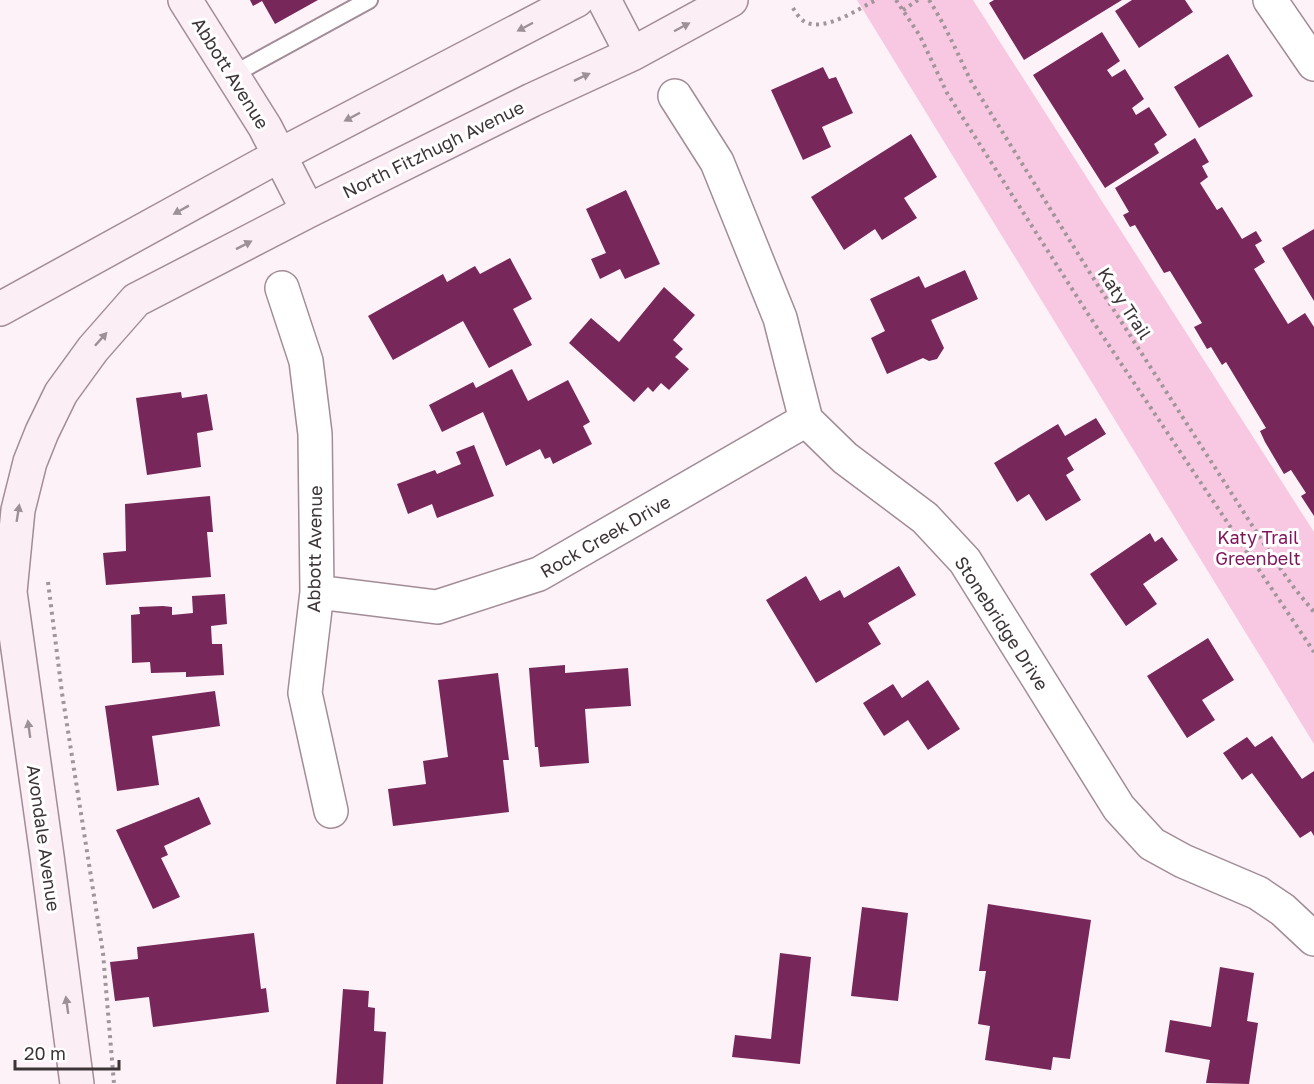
<svg xmlns="http://www.w3.org/2000/svg" width="1314" height="1084" font-family="'Golos Text',sans-serif">
<style>
.green{fill:#f8c7e1}
.building{fill:#772759}
.lines{fill:none;stroke-linecap:round;stroke-linejoin:round}
.lane-casing{stroke:#a28c97;stroke-width:20}
.street-casing{stroke:#a28c97;stroke-width:36}
.secondary-casing{stroke:#a28c97;stroke-width:36}
.path{stroke:#9f959a;stroke-width:4;stroke-dasharray:3 4.5;stroke-linecap:butt}
.lane{stroke:#fff;stroke-width:16}
.street{stroke:#fff;stroke-width:33}
.secondary{stroke:#fbeef5;stroke-width:33}
.oneway{fill:#9c9196}
.labels{text-anchor:middle;dominant-baseline:central;stroke-width:6;stroke-linejoin:round;paint-order:stroke}
.street-label{font-size:18px;fill:#3d3438;stroke:#fff}
.park-label{font-size:18px;fill:#7e145a;stroke:#fff}
</style>
<rect width="100%" height="100%" fill="#fcf2f7"/>
<path class="green" d="M857,0h116l341,532v212z"/>
<path class="building" d="M250,0h68l-43,24 -13,-23 -9,5z
M994,0h128l-98,60 -35,-57z
M1132,0h53l8,12 -54,36 -24,-37z
M1102,32l18,29 -13,9 5,7 13,-8 19,30 -12,9 4,7 13,-8 18,28 -13,9 5,9 -54,35 -72,-113z
M1228,54l25,42 -54,32 -25,-41z
M823,67l6,12 7,-2 17,36 -31,14 9,20 -28,13 -32,-70z
M911,134l26,43 -33,21 13,20 -35,22 -7,-11 -31,21 -33,-53z
M1195,138l14,24 -7,4 6,11 -8,6 17,27 5,-3 20,32 14,-8 6,10 -7,4 10,17 -11,7 34,55 17,-11 9,14v189l-13,-20 5,-3 -15,-23 -7,4 -19,-32 -5,-11 6,-3 -40,-66 -4,3 -11,-18 -4,2 -13,-22 8,-4 -32,-52 -6,2 -29,-48 -5,2 -7,-12 6,-3 -14,-24z
M626,190l34,74 -35,15 -5,-10 -20,10 -9,-20 15,-6 -20,-44z
M1314,229v72l-32,-53z
M510,258l22,41 -19,10 19,36 -43,23 -26,-47 -70,39 -25,-44 75,-42 4,8 28,-16 5,8z
M965,270l13,29 -47,21 13,28 -7,11 -8,2 -6,-3 -36,16 -16,-36 14,-7 -15,-32 49,-23 6,12z
M664,287l31,28 -22,25 10,9 -8,8 14,12 -20,21 -8,-7 -8,9 -5,-5 -14,15 -65,-59 22,-25 28,24z
M512,369l16,32 40,-21 22,42 -7,4 9,18 -39,20 -3,-7 -5,2 -5,-10 -34,17 -23,-54 -41,20 -13,-27 44,-23 3,6z
M181,392l1,6 25,-4 6,36 -16,3 4,34 -54,8 -11,-77z
M1096,418l10,16 -39,24 7,12 -8,5 15,25 -35,21 -17,-27 -12,8 -23,-39 64,-39 7,12z
M474,445l20,51 -57,22 -5,-14 -24,10 -11,-30 38,-14 2,4 24,-10 -5,-12z
M210,496l3,36h-6l4,45 -105,8 -3,-32 23,-2 -1,-47z
M1150,533l5,9 7,-5 16,23 -35,24 14,20 -31,22 -36,-52z
M899,566l17,29 -48,28 13,21 -65,39 -50,-83 40,-24 14,25 20,-11 4,8z
M225,594l2,30 -16,2 1,18h10l2,31 -38,2v-5l-35,1 -1,-11 -18,1 -1,-48 9,-1 -1,-7 24,-1 9,1v8l21,-2 -1,-17z
M1208,638l26,42 -32,20 13,20 -28,18 -40,-62z
M565,665v8l63,-5 3,38 -46,3 4,54 -49,4 -2,-20h-3l-6,-79z
M498,673l11,87h-6l6,52 -116,14 -5,-37 38,-5 -3,-23 25,-4 -10,-77z
M928,680l32,49 -32,21 -20,-30 -24,16 -21,-33 30,-19 9,14z
M215,691l5,35 -68,10 7,49 -42,6 -12,-85z
M1272,736l30,43 12,-8v65l-3,-5 -11,7 -48,-65 -10,7 -19,-27 24,-16 8,10z
M199,797l12,27 -47,22 4,9 -7,3 19,39 -27,12 -37,-79z
M988,904l103,16 -21,139 -17,-2 -2,13 -66,-10 5,-34 -12,-2 8,-53h-7z
M862,907l46,6 -10,88 -47,-5z
M254,933l7,56 5,-1 3,24 -116,15 -4,-30 -34,4 -5,-39 28,-3 -1,-12z
M780,953l31,4 -11,107 -68,-7 3,-22 36,4z
M1220,967l34,6 -7,48 11,2 -9,61 -43,-1 4,-23 -45,-8 5,-32 41,7z
M343,989l26,2 -1,16 7,1 -1,23 12,1 -3,52h-47z"/>
<g class="lines">
<defs>
<path id="lane" d="M232,75l137,-75"/>
<path id="street" d="M1270,0l44,64
M675,96l42,66 63,156 26,102 39,38 80,60 40,43 154,247 33,36 31,17 75,32 25,17 31,29
M282,288l24,73 9,73 2,158 -12,101 26,118
M317,592l120,15 102,-33 267,-154"/>
<path id="secondary" d="M185,0l80,127 43,84
M604,0l28,54
M0,309l280,-154 297,-155
M4,572l6,20 37,264 30,228
M10,592l8,-82 12,-48 12,-30 19,-39 32,-44 43,-49 172,-89 224,-111 100,-46 99,-54"/>
</defs>
<use href="#lane" class="lane-casing"/>
<use href="#street" class="street-casing"/>
<use href="#secondary" class="secondary-casing"/>
<path class="path" d="M896,0l24,36 27,57 141,221 226,338
M929,0c17,26 29,55 43,83l118,190 185,288 20,28 19,23
M793,8c3,5 7,11 12,14 20,10 53,-13 71,-22
M903,10l15,-10
M48,582l14,111 41,260 11,131"/>
<use href="#lane" class="lane"/>
<use href="#street" class="street"/>
<use href="#secondary" class="secondary"/>
</g>
<defs><path id="oneway-solid" d="M-6-.8H1V-3.2L6.5 0L1 3.2V.8H-6Z" transform="scale(1.5)"/></defs>
<g class="oneway">
<use href="#oneway-solid" transform="translate(525 27) rotate(152)"/>
<use href="#oneway-solid" transform="translate(682 27) rotate(-28)"/>
<use href="#oneway-solid" transform="translate(582 77) rotate(-25)"/>
<use href="#oneway-solid" transform="translate(352 117) rotate(152)"/>
<use href="#oneway-solid" transform="translate(181 210) rotate(151)"/>
<use href="#oneway-solid" transform="translate(244 245) rotate(-27)"/>
<use href="#oneway-solid" transform="translate(101 339) rotate(-48)"/>
<use href="#oneway-solid" transform="translate(18 513) rotate(-81)"/>
<use href="#oneway-solid" transform="translate(29 729) rotate(-98)"/>
<use href="#oneway-solid" transform="translate(67 1005) rotate(-98)"/>
</g>
<g class="labels">
<g class="street-label">
<text transform="translate(231 73) rotate(58)">Abbott Avenue</text>
<text transform="translate(433 149) rotate(-26)">North Fitzhugh Avenue</text>
<text transform="translate(1125 303) rotate(57)">Katy Trail</text>
<text transform="translate(605 536) rotate(-30)">Rock Creek Drive</text>
<text transform="translate(314 549) rotate(-89)">Abbott Avenue</text>
<text transform="translate(1002 623) rotate(57)">Stonebridge Drive</text>
<text transform="translate(44 838) rotate(82)">Avondale Avenue</text>
</g>
<g class="park-label">
<text x="1258" y="537">Katy Trail<tspan x="1258" dy="21">Greenbelt</tspan></text>
</g>
</g>
<path d="M15 1060v9h104v-9" fill="none" stroke="#3d3438" stroke-width="3"/>
<text x="24" y="1060" font-size="18" fill="#3d3438" stroke="#ffffff" stroke-width="4.5" paint-order="stroke">20 m</text>
</svg>
